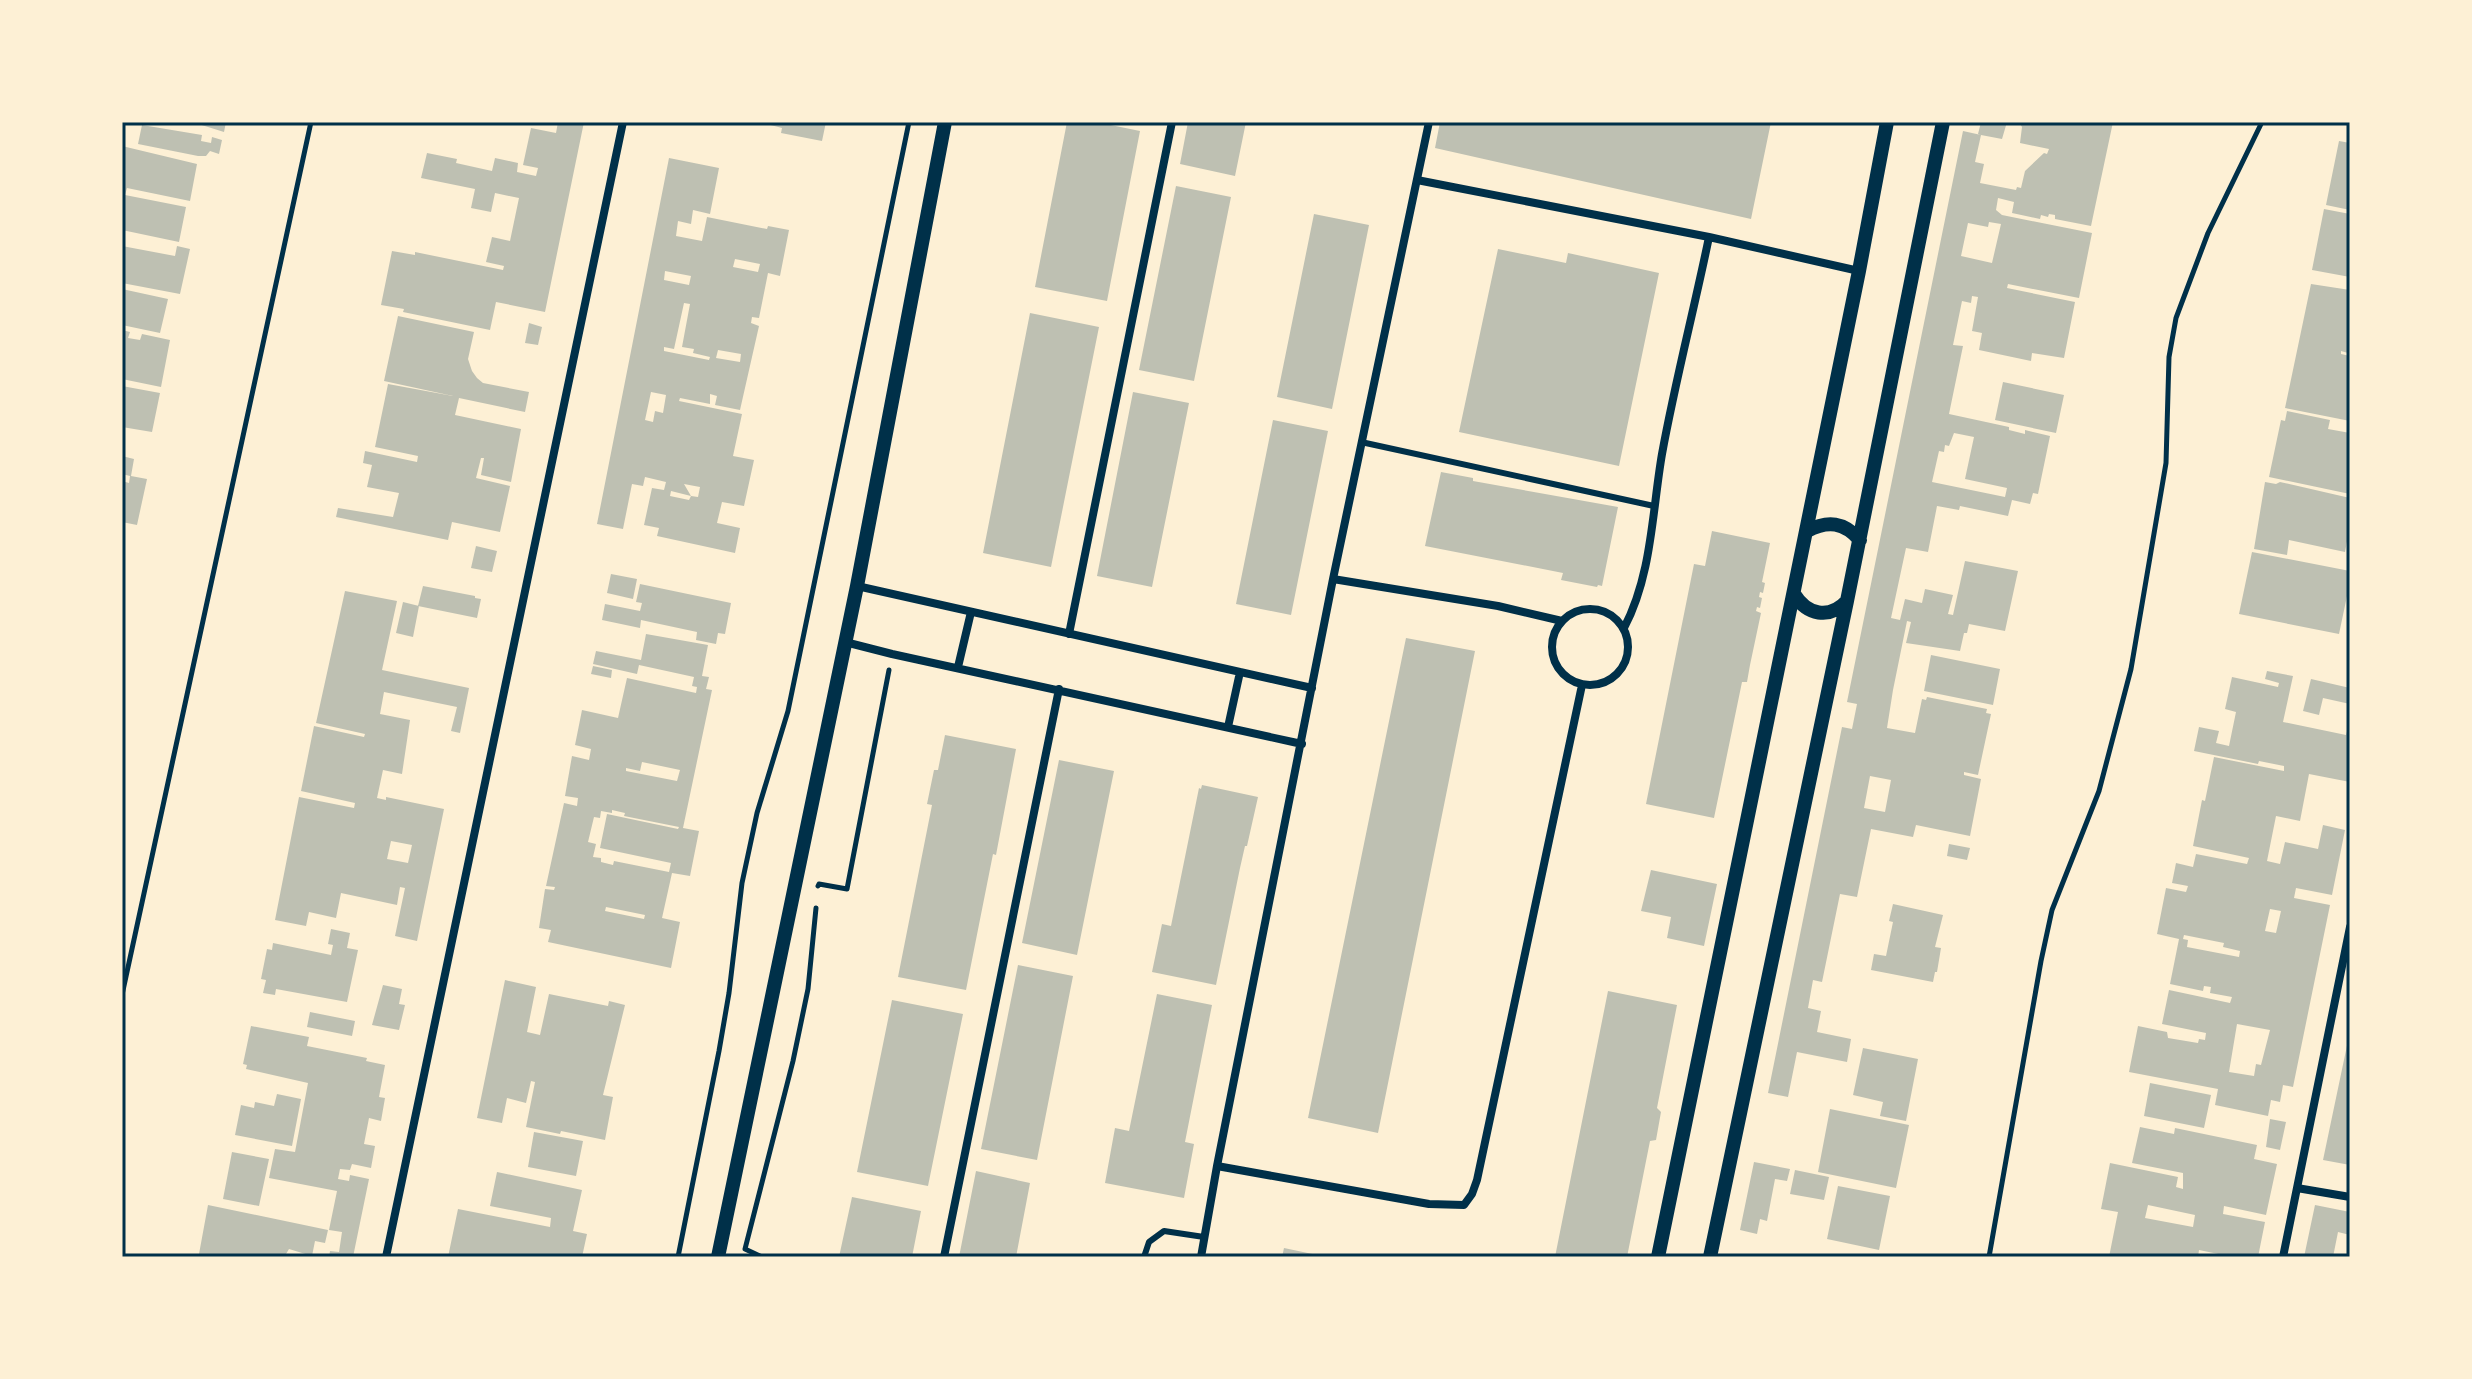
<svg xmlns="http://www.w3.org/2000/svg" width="2472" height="1379" font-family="'Fira Sans Condensed',sans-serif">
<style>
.building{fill:#bec0b2;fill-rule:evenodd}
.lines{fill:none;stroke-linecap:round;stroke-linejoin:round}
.path{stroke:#003049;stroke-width:5}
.service{stroke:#003049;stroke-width:6}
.minor{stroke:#003049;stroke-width:8}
.tertiary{stroke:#003049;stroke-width:14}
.neatline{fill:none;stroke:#003049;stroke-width:3}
</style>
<rect width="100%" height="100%" fill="#fdf0d5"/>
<path class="building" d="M192,122h34l-2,10z
M558,122h26l-39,190 -49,-10 -6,28 -87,-18 1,-3 -23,-4 11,-54 23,4v-3l88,18 1,-4 -18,-4 6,-25 18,4 9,-43 -24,-5 -4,19 -20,-4 4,-19 -54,-11 6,-25 30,6 -1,4 36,8 3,-13 23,5 -1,9 19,4 2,-8 -15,-3 8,-37 25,5z
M759,122h67l-4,19 -41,-8 1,-5z
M1067,122h29l44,9 -33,170 -72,-14z
M1188,122h58l-11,54 -55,-12z
M1440,122h331l-20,97 -316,-71z
M1981,122h26l-5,17 -21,-4 -6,27 9,2 -4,19 36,7 1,-3 4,1 4,-17 19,-18 3,1 2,-5 -29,-6 2,-16 -3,-5h94l-22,104 -36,-7v-4l-6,-1 -1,3 -7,-2 -1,4 -28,-6 2,-11 -16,-4 -2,12 6,5 90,18 -13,65 -71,-14 -1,4 68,14 -11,56 -32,-5 -1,8 -52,-11 3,-17 -10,-2 6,-34 -6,-1 -1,7 -9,-2 -9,44 10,1 -14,68 60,13v3l16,4v-4l25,6 -12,58 -5,-1 -3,11 -18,-4 -4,16 -48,-10 -1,4 -22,-4 -9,46 -22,-4 -15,70 9,2 5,-21 17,4 3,-14 28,6 -5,19 5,1 12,-54 53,10 -13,60 -36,-7 -2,9h-3l-4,18 -54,-8 5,-21 -4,-1 -14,69 -6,38 28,5 7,-34 4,1 1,-3 60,12 -1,4 5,1 -13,61 -14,-3v3l17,4 -11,57 -54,-11 -3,12 -42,-8 -14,68 -17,-3 -18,88 -9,-2 -5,28 13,3 -4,21 34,7 -4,23 -50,-10 -9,45 -20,-4 74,-366 10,2 5,-25 -10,-2 116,-571 18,4 -3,-1zM1989,222l12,2 -9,39 -31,-7 7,-33 20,4zM1954,433l20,4 -9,42 42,9 -2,9 -73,-15 7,-31 5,1 1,-7 4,1zM1870,776l21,4 -6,32 -21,-4z
M142,125l60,10 -1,6 10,2 1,-6 10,3 -3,14 -9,-3 -4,5h-8l-60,-12z
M2339,141l11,2v67l-24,-5z
M122,146l75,18 -7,37 -63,-13 -2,7 61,12 -7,35 -57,-12z
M669,158l50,10 -9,46 -17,-4 -2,14 -13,-3 -2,15 26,5 5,-24 60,12 1,-3 21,4 -9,46 -12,-3 -9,45 -7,-1 -1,6 8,3 -19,84 -25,-5 2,-9 -7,-2v10l-30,-6 -1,3 63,13 -9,42 21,4 -10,46 -22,-4 -5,21 23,5 -5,25 -78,-17 2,-8 -15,-3 8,-37 12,2 2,-8 -21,-5 -2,9 -11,-2 -9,45 -26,-5zM735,259l25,5 -2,8 -25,-5zM665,271l26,5 -2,9 -25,-5zM684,303l6,1 -8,43 12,2 -1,4 17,4 -1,3 -45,-9v-4l10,2zM718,350l23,4 -1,8 -24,-4zM651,392l15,3 -3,18 -8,-2 -2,11 -8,-2zM684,484l16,3 -2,10 -7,-1 -2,4 -19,-4 1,-5 20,5z
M1176,186l55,11 -37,184 -55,-11z
M2324,209l26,5v63l-38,-7z
M1314,214l55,11 -37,184 -55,-12z
M122,246l53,10 2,-10 13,3 -10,45 -58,-11z
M1498,249l68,14 2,-10 91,20 -40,193 -160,-34z
M2311,284l39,6v53l-2,10 -7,-2v3l9,2v65l-65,-13z
M122,289l46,10 -8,34 -38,-8z
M1030,313l69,14 -48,240 -68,-14z
M398,316l76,16 -6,27 4,12 5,7 6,5 46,9 -4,20 -66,-14 -4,17 66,14 -10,53 -30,-7 3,-17h-3l-5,20 34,8 -10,46 -48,-10 -4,18 -112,-23 2,-9 55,9 6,-24 -32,-6 5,-22 -9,-2 2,-12 52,11 1,-6 -43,-9 13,-63 65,12 -69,-15z
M529,323l13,4 -4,18 -13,-2z
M122,330l8,2 -2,6 12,2 2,-6 28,6 -9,47 -39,-8z
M2003,382l61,13 -8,38 -61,-13z
M122,386l38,7 -8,39 -30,-5z
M1133,392l56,11 -37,184 -55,-11z
M2287,411l43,9 -2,9 22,4v61l-81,-17 12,-57 4,1z
M1273,420l55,11 -37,184 -55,-11z
M122,456l12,3 -3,17 16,3 -10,46 -15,-3v-41l7,2 1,-7 -8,-2z
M1441,472l32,6v3l145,26 -16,79 -4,-1 -1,2 -36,-7 2,-7 -138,-27z
M2265,482l11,2 4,-2 70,16v27l-5,27 -56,-12 -2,15 -33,-6z
M1712,531l58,12 -8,39 3,1 -2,10 -3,-1 -1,5 3,1 -2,10 -3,-1 -1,4 5,2 -11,52 -3,17h-5l-28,136 -68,-14 48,-240 11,2z
M476,546l21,5 -5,21 -21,-4z
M2252,552l98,19v25h-3l-8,38 -100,-20z
M611,574l26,5 -4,20 -26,-6z
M640,584l91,19 -6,31 -7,-1 -2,11 -20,-4 1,-8 -56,-12 -1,8 -38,-8 3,-16 35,7 2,-8 -6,-1z
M423,586l52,10v2l6,1 -4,19 -59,-12z
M345,591l52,10 -15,69 87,18 -9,45 -9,-2 6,-24 -73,-15 -4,22 30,6 -8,54 -19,-4 -6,28 9,2v-3l58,12 -27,132 -22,-5 10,-48 -5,-1 -3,18 -56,-12 -5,25 -27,-6 -3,14 -31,-6 24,-123 55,11 1,-5 -54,-12 13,-65 50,11 1,-3 -49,-11zM391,841l21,4 -4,18 -21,-4z
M403,602l16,4 -6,31 -17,-4z
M646,634l62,11 -6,31 7,1 -3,12 6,1 -29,138 16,3 -9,45 -18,-3 -10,45 18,4 -9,46 -123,-26 3,-12 -12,-2 6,-39 9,1 1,-3 -9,-1 18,-83 13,3 1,-8 -13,-2 7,-40 17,4 2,-11 -16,-4 7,-35 36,8 9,-40 69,15 1,-6 -5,-1 2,-9 -55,-12 -2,9 -44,-10 3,-13 45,9zM642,762l38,8 -3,11 -51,-10v-3l14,3zM612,810l13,3 -1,3 55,11 -1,2 -71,-15 -7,34 71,15 -2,9 -55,-11 -1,4 -12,-3v-4l-8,-1 3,-13 -8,-2 6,-25 6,1 1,-7 11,2zM606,907l39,8 -1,4 -39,-8z
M1406,638l69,13 -97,482 -70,-15z
M1931,655l69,14 -7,36 -69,-14z
M593,666l19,4 -1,8 -20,-4z
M2267,671l26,5 -10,46 63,13 4,-15v62l-41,-8 -9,47 -24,-5 -9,45 13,3 5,-22 33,7 5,-24 22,5 -13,65 -36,-7 -2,10 36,7 -37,182 -10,-2 -3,17 -9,-2 -3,16 -53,-11 3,-16 -89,-17 9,-46 29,6 1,6 30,5 1,-4 6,1 1,-7 -44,-9 7,-34 61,13 2,-6 -22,-4 1,-6 -7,-1 -1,5 -33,-7 9,-45 -22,-5 9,-46 20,4 2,-6 -16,-3 4,-20 17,4 3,-13 51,10 2,-6 -56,-12 9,-46 3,1 9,-44 70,14v-5l-25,-5 -1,3 -64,-13 5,-24 20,4 -3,12 13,3 7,-34 -11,-3 7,-32 46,10 1,-4 -14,-4zM2270,909l11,2 -5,22 -11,-2zM2184,935l40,8 -1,4 17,4 -1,6 -52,-10 1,-7 -5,-1zM2237,1024l33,6 -9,35 -5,-1 -2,12 -25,-4z
M2311,679l39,9v16l-27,-6 -4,17 -16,-4z
M945,735l71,14 -20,106 -3,-1 -27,136 -68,-13 34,-172 -5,-1 7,-34h4z
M1059,760l55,11 -37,184 -55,-12z
M1202,785l56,12 -11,49h-2l-5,22 -24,117 -64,-13 10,-48 9,2 28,-138 2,1z
M1949,844l21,4 -3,12 -20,-4z
M1651,870l66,14 -13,62 -37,-8 4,-21 -30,-6z
M1893,904l50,11 -8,32 6,1 -4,24h-2l-2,10 -62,-12 3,-16 12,2 7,-34 -4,-1z
M331,929l19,4 -3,15 11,2 -11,52 -71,-13 -1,6 -12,-2 3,-13 -5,-1 6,-30 5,1 1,-7 58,12 2,-10 -5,-1z
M1018,965l55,11 -36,184 -56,-11z
M505,980l31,7 -9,45 13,3 9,-41 59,12 1,-5 16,4 -22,90 10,2 -8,43 -44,-9 -1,3 -34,-7 9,-45 -4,-1 -5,22 -19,-5 -5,25 -25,-5z
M383,985l19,4 -3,15 6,1 -6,25 -27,-5z
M1608,991l69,14 -20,103 4,4 -5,28 -6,1 -23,116h-72z
M1157,994l55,11 -27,137 9,2 -10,54 -79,-15 10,-55 14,3z
M892,1000l71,14 -35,172 -71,-14z
M310,1012l45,9 -3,15 -45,-9z
M251,1026l58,11 -2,9 60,12 -1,3 19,4 -6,32 6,1 -4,23 -12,-3 -5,26 11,2 -4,22 -19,-4 -2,6 -10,-1 -2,10 11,2 1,-6 19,4 -16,78h-24l1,-6 9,1 3,-20 -13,-2 8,-39 -68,-13 6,-29 20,3 13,-69 -62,-14 1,-4 -4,-1z
M2349,1036h1v129l-27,-5z
M1863,1048l55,11 -12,62 -26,-5 3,-14 -30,-7z
M2150,1083l61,12 -7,33 -60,-12z
M277,1094l24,5 -9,47 -57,-11 6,-30 13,3 1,-6 19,4z
M1830,1109l79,16 -13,63 -78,-16z
M2270,1119l16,3 -6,28 -14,-3z
M2140,1127l34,7 1,-6 82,17 -3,14 23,5 -11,51 -42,-9 -1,8 42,8 -7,35h-25l-34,-7 -1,7h-37l-14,-2 -1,2h-37l9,-45 -17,-3 9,-46 68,14 -2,10 7,2v-16l-51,-10zM2148,1205l47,10 -2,12 -48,-9z
M534,1132l49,9 -7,35 -48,-9z
M232,1152l37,7 -10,47 -36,-7z
M1754,1162l36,7 -3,12 -12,-2 -8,42 -7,-2 -3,15 -17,-4z
M1795,1170l34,7 -5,23 -34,-6z
M976,1171l54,12 -14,74h-57z
M497,1172l85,18 -9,41 14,3 -5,23h-134l10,-48 92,18 1,-9 -61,-12z
M1838,1186l52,10 -11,54 -52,-11z
M852,1197l69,14 -9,46h-73z
M208,1205l120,25 -3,13 -10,-2 -3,15 -23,-7 -3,5 -8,3h-69l-10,-3z
M2315,1205l35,7v23l-12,-3 -5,25h-29z
M1284,1248l38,8v1h-40z"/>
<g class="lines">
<path class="path" d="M818,886l1,-2 28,5 42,-219
M122,995l189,-873
M678,1257l41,-206 10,-58 13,-110 15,-70 31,-102 121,-589
M762,1257l-17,-8 48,-188 15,-72 8,-81
M1989,1257l52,-296 11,-51 47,-119 32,-122 35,-206 3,-106 7,-39 32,-85 54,-111"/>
<path class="service" d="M1361,442l293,64
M1144,1257l5,-15 15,-11 40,6"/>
<path class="minor" d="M1417,180l292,57 150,34
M1333,579l165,27 64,15
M857,586l455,102
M1552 647a38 38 0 1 1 76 0a38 38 0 1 1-76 0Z
M1624,628c28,-53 28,-116 38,-174 13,-72 32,-144 47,-217
M1069,634l103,-512
M845,642l47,12 410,90
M958,667l13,-55
M1228,727l12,-55
M1217,1166l212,38 35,1 8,-11 5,-14 105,-495
M2297,1188l53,9
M386,1257l237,-1135
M944,1257l115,-568
M1201,1257l16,-91 116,-587 96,-457
M2283,1257l67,-330"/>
<path class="tertiary" d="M1807,531c21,-11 37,-9 53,9
M1794,594c13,21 35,26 53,7
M718,1257l139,-671 88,-464
M1658,1257l201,-986 28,-149
M1710,1257l137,-656 96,-479"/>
</g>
<rect width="2472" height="1379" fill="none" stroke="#fdf0d5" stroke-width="248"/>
<rect x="124" y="124" width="2224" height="1131" class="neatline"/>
</svg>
